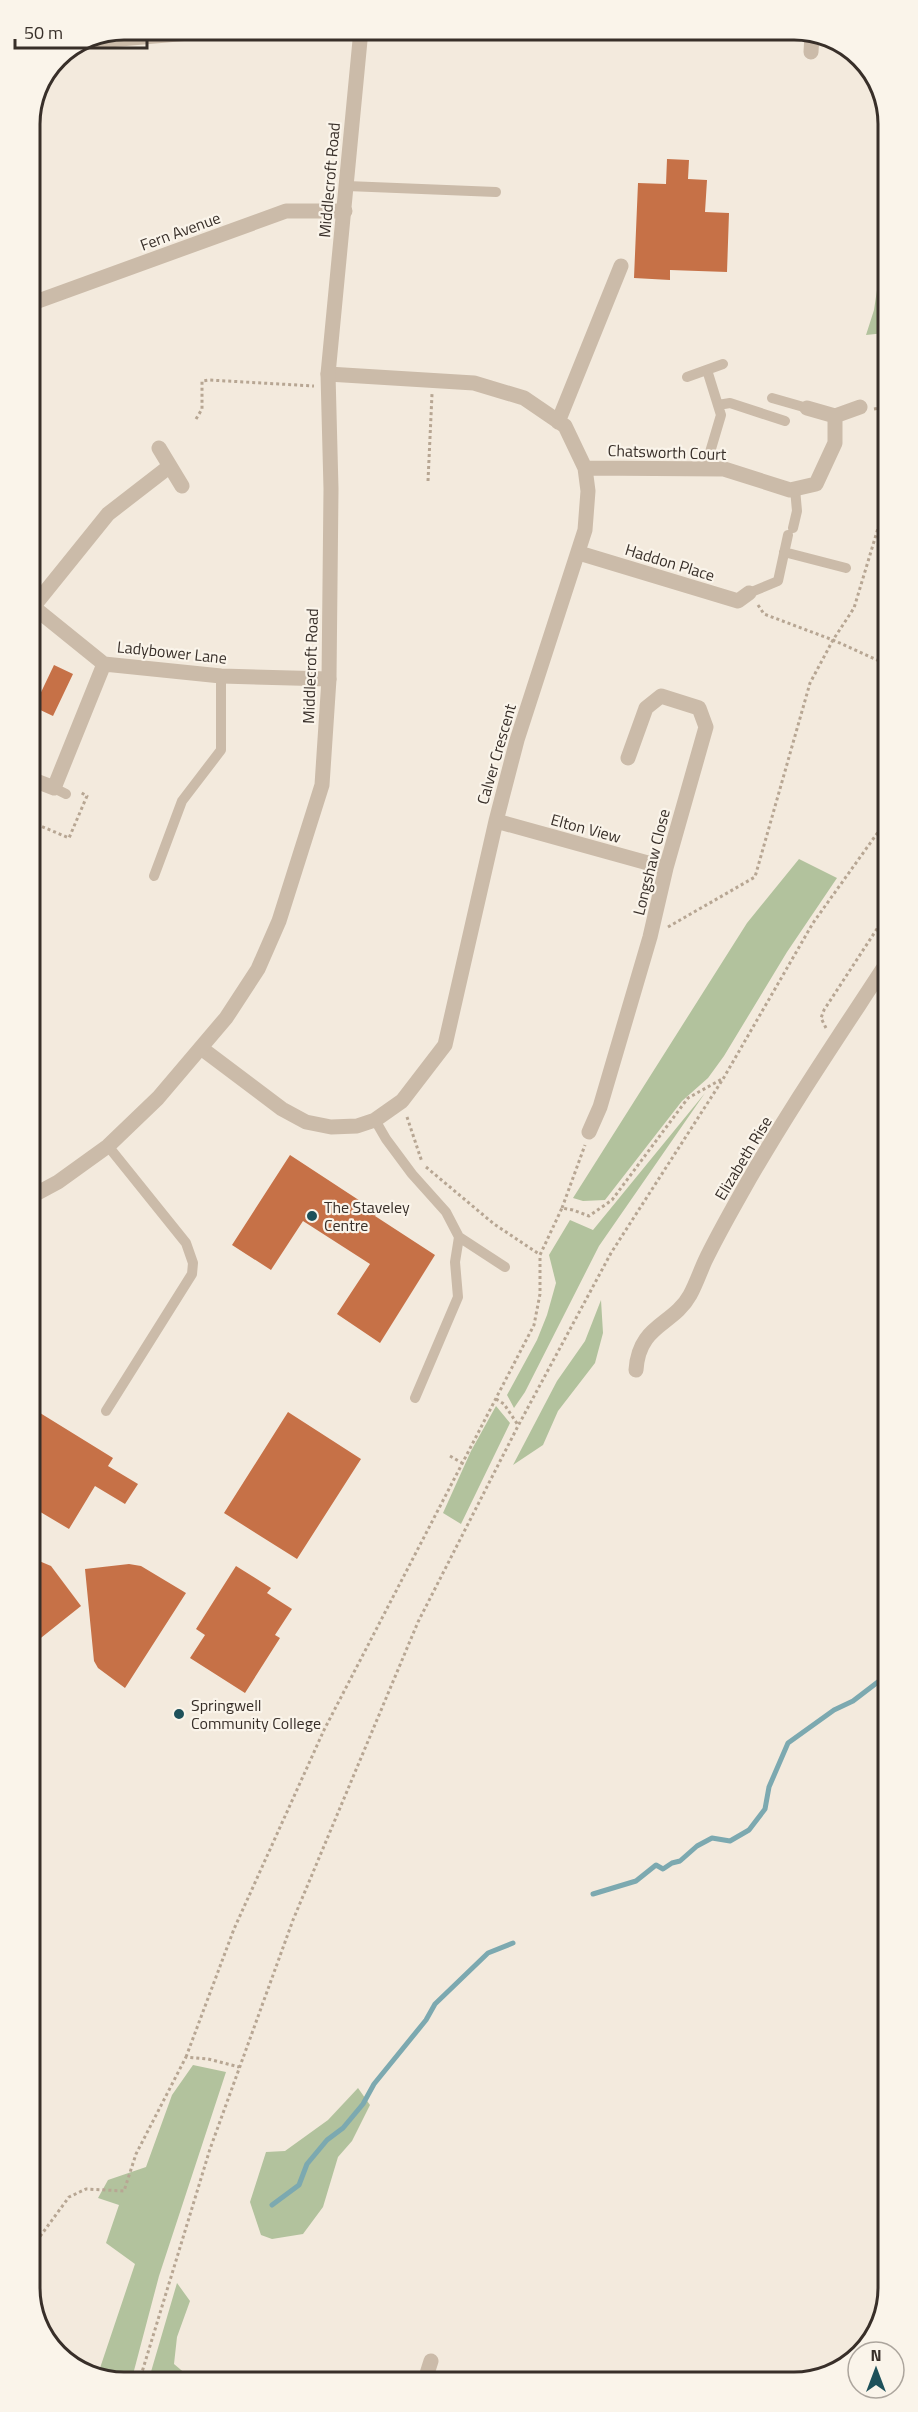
<svg xmlns="http://www.w3.org/2000/svg" width="918" height="2412" font-family="'Titillium Web',sans-serif">
<style>
.green{fill:#b2c29d}
.lines{fill:none;stroke-linecap:round;stroke-linejoin:round}
.stream{stroke:#7ca9b0;stroke-width:5}
.building{fill:#c67147}
.path{stroke:#b7a693;stroke-width:3;stroke-dasharray:3 3;stroke-linecap:butt}
.service{stroke:#cbbba9;stroke-width:10}
.minor{stroke:#cbbba9;stroke-width:15}
.tertiary{stroke:#cbbba9;stroke-width:15}
.poi-dot{fill:#1e515a;stroke:#faf4ea;stroke-width:2}
.labels{text-anchor:middle;dominant-baseline:central;stroke-width:4.5;stroke-linejoin:round;paint-order:stroke}
.street-label{font-size:16px;fill:#382f29;stroke:#faf4ea}
.poi-label{font-size:16px;fill:#382f29;stroke:#faf4ea;text-anchor:start}
.rim{fill:none;stroke:#382f29;stroke-width:3}
</style>
<rect width="100%" height="100%" fill="#f3eadd"/>
<path class="green" d="M885,237v96l-19,2 8,-25z
M799,859l38,19 -50,74 -63,104 -16,22 -26,23 -77,99 -22,1 -10,-3 174,-275z
M705,1093l-106,153 -74,146 -11,16 -7,-13 30,-55 10,-25 9,-32 -7,-28 21,-35 23,10z
M601,1300l2,33 -8,30 -37,48 -15,34 -30,20 44,-84 28,-40z
M496,1406l14,17 -49,101 -18,-11 28,-62z
M193,2065l33,7 -67,204 -28,106h-13l-20,-8 37,-110 -29,-21 13,-38 -21,-7 10,-18 38,-13 26,-72z
M358,2088l12,17 -18,36 -14,16 -15,50 -20,27 -31,5 -11,-4 -11,-33 16,-50 19,-1 43,-31z
M177,2283l13,18 -13,36 -3,27 20,17 -46,1z"/>
<g class="lines">
<path class="stream" d="M593,1894l43,-13 20,-16 7,4 9,-6 8,-2 17,-15 15,-8 18,3 19,-11 16,-21 4,-22 19,-44 46,-33 19,-9 34,-26
M272,2205l27,-20 8,-21 20,-24 16,-12 20,-24 11,-20 52,-64 9,-16 53,-51 25,-10"/>
</g>
<path class="building" d="M667,159l22,1 -1,19 19,1 -2,32 24,1 -2,59 -57,-2v10l-36,-2 4,-95 28,1z
M54,665l19,9 -20,42 -19,-9z
M290,1155l87,57 -2,4 60,39 -55,88 -43,-29 33,-50 -67,-43 -32,49 -39,-25z
M32,1408l81,50 -5,8 30,18 -13,20 -30,-18 -26,43 -37,-22z
M288,1412l73,47 -64,100 -73,-46z
M32,1558l19,8 30,40 -49,39z
M129,1564l12,2 45,27 -61,95 -27,-20 -4,-7 -9,-92z
M236,1566l35,22 -4,5 25,16 -17,26 5,3 -35,55 -55,-35 15,-23 -9,-6z"/>
<g class="lines">
<path class="path" d="M874,409l11,-2
M196,419l6,-10v-28l7,-1 105,6
M428,481l4,-87
M758,605l6,9 69,26 53,24
M31,822l38,16 18,-42 -7,-4
M668,927l87,-50 55,-194 23,-43 21,-32 31,-103
M826,1028l-5,-10 3,-8 62,-95
M407,1117l15,45
M426,1167l68,57 45,30
M562,1208l23,-63
M496,1399l8,5 14,21
M450,1456l12,7
M186,2057l48,-128 90,-199 210,-405 6,-31v-39l22,-47 11,2 16,6 23,-16 76,-102 34,-19
M33,2246l36,-49 17,-8 38,2 12,-37 50,-97 22,2 31,8
M139,2382l71,-233 83,-229 125,-298 100,-196 93,-173 112,-174 90,-156 73,-102"/>
<path class="service" d="M347,186l149,6
M687,377l36,-13
M772,398l35,10
M718,405l12,-2 55,18
M705,469l16,-54 -14,-45
M793,528l4,-17 -2,-22
M784,552l62,16
M749,593l29,-12 10,-46
M54,788l12,6
M154,876l28,-75 39,-51v-74
M375,1120l11,19 26,35 34,38 13,25 46,30
M415,1398l43,-101 -3,-35 4,-25
M106,1411l86,-137 1,-11 -7,-20 -78,-97"/>
<path class="minor" d="M97,41l127,-11
M811,52l1,-17
M30,304l256,-93h59
M807,408l28,8 25,-9
M558,422l63,-156
M159,448l23,38
M585,468l139,1 66,21 26,-6 19,-41v-27
M579,553l159,48 11,-8
M31,605l73,59 117,12 108,3
M33,607l75,-93 62,-48
M31,779l23,9 50,-124
M496,821l170,47
M201,1048l81,61 24,13 25,5 26,-1 18,-6 27,-19 43,-56 51,-224 21,-81 68,-210 3,-39 -3,-23 -20,-42 -41,-28 -50,-15 -146,-9
M589,1132l11,-25 50,-170 16,-69 40,-141 -7,-19 -38,-12 -15,12 -18,50
M636,1370c3,-46 37,-44 54,-75 6,-11 10,-23 15,-34 11,-23 24,-46 37,-69 44,-78 95,-153 144,-228
M425,2380l6,-19"/>
<path class="tertiary" d="M32,1196l26,-14 50,-36 50,-48 68,-80 32,-49 21,-48 43,-136 7,-106 2,-190 -3,-115 33,-344"/>
</g>
<g class="poi-dot">
<circle cx="312" cy="1216" r="6"/>
<circle cx="179" cy="1714" r="6"/>
</g>
<g class="labels">
<g class="street-label">
<text transform="translate(329 180) rotate(-85)">Middlecroft Road</text>
<text transform="translate(180 231) rotate(-20)">Fern Avenue</text>
<text transform="translate(667 452) rotate(2)">Chatsworth Court</text>
<text transform="translate(670 562) rotate(17)">Haddon Place</text>
<text transform="translate(172 652) rotate(6)">Ladybower Lane</text>
<text transform="translate(310 666) rotate(-88)">Middlecroft Road</text>
<text transform="translate(496 754) rotate(-74)">Calver Crescent</text>
<text transform="translate(586 828) rotate(15)">Elton View</text>
<text transform="translate(651 862) rotate(-76)">Longshaw Close</text>
<text transform="translate(743 1158) rotate(-59)">Elizabeth Rise</text>
</g>
<g class="poi-label">
<text x="324" y="1207">The Staveley<tspan x="324" dy="18">Centre</tspan></text>
<text x="191" y="1705">Springwell<tspan x="191" dy="18">Community College</tspan></text>
</g>
</g>
<path d="M0 0H918V2412H0ZM124 40H794A84 84 0 0 1 878 124V2288A84 84 0 0 1 794 2372H124A84 84 0 0 1 40 2288V124A84 84 0 0 1 124 40Z" fill="#faf4ea" fill-rule="evenodd"/>
<path class="rim" d="M124 40H794A84 84 0 0 1 878 124V2288A84 84 0 0 1 794 2372H124A84 84 0 0 1 40 2288V124A84 84 0 0 1 124 40Z"/>
<g transform="translate(876 2370)"><circle r="28" fill="#faf4ea" stroke="#aca59d" stroke-width="1.5"/>
<path d="M0-4.5L10 22L0 15L-10 22Z" fill="#1e515a"/>
<text y="-9" font-size="16" font-weight="bold" text-anchor="middle" fill="#382f29">N</text>
</g>
<path d="M15 39v9h132v-9" fill="none" stroke="#382f29" stroke-width="3"/>
<text x="24" y="39" font-size="18" fill="#382f29" stroke="#faf4ea" stroke-width="4.5" paint-order="stroke">50 m</text>
</svg>
